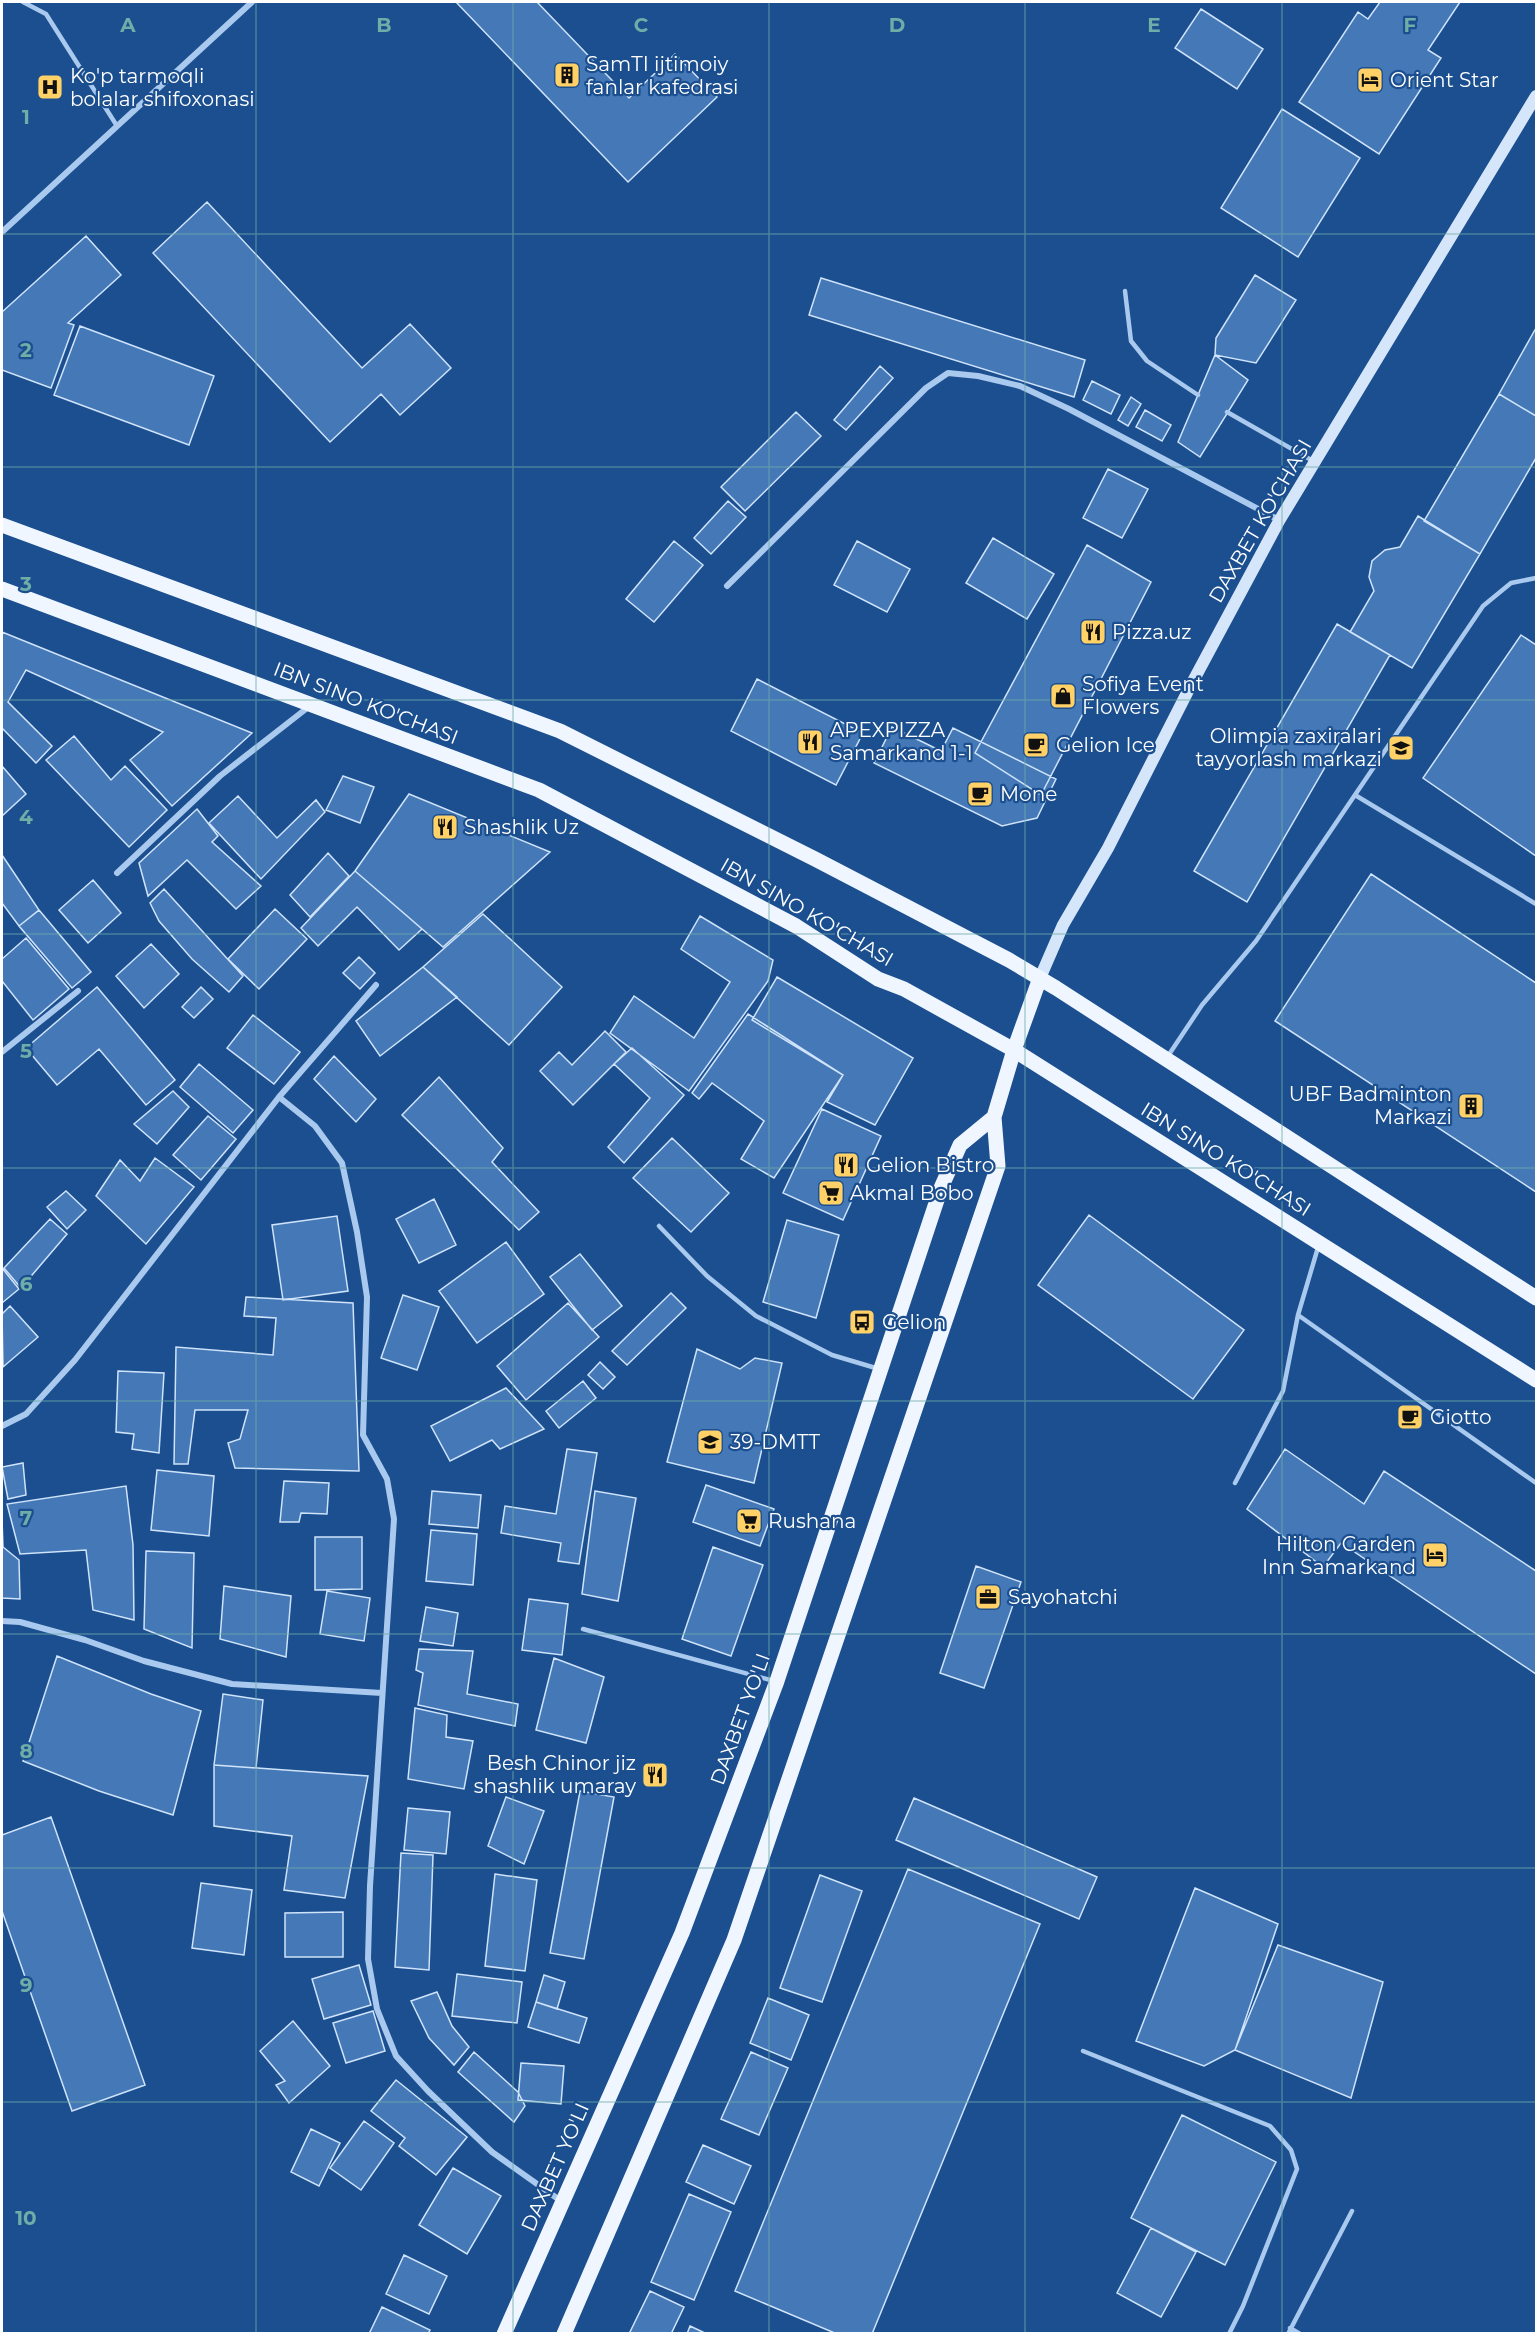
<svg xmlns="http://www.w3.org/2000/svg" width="1538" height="2335" font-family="Montserrat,sans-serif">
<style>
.building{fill:#4478b7;stroke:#cfe3fa;stroke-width:1.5}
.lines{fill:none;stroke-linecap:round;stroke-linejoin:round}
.service{stroke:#a9c9ee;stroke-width:4.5}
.minor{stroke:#a9c9ee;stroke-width:6}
.secondary{stroke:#d6e6fa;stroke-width:12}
.primary{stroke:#f0f6ff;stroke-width:15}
.grid{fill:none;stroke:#6fada8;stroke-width:1.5;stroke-opacity:0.55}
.labels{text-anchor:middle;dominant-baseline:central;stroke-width:4.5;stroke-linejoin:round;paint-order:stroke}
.poi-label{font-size:20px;fill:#fff;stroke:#1b4f8f;text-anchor:start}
.street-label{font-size:20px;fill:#fff;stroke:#1b4f8f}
.grid-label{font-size:20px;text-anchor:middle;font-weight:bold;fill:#6fada8;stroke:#1b4f8f;stroke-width:4.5;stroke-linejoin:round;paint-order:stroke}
</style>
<rect width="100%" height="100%" fill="#1b4f8f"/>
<path class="building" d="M456,2h81l92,96 46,-44 42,43 -89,85z
M1380,2h80l-32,48 13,8 -62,96 -80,-52 59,-90 10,7z
M1201,9l62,40 -26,40 -62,-41z
M1282,109l78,49 -62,99 -77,-49z
M207,202l155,166 48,-44 41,44 -51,47 -19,-21 -51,48 -177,-189z
M86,236l35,39 -53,48 6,2 -23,63 -49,-18v-58z
M1255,275l41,25 -40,63 -41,-8 1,-17z
M821,278l264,82 -11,37 -265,-82z
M80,326l134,50 -25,69 -135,-50z
M1536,328v88l-37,-22z
M1215,355l33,25 -48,77 -22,-15z
M880,366l13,12 -47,52 -12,-10z
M1092,381l28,14 -9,19 -28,-14z
M1499,394l37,22v42l-56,96 -56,-33z
M1131,397l10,7 -13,22 -10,-6z
M1145,410l26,15 -9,16 -26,-14z
M796,412l25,24 -76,75 -24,-24z
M1108,469l40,20 -26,49 -39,-20z
M728,501l18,16 -35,37 -17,-16z
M1418,516l62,38 -68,114 -62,-36 24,-41 -5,-14 3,-16 13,-11 15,-3z
M993,538l61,36 -27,45 -61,-36z
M674,541l29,24 -49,57 -28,-23z
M857,541l53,28 -23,43 -53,-27z
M1087,545l64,37 -110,213 -66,-42z
M1337,624l53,31 -143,247 -53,-31z
M2,632l250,101 -80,73 -42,-46 33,-28 -137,-62 -18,32 44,44 -16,17 -34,-35z
M1521,635l15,10v211l-113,-78z
M757,679l106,54 -27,52 -105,-54z
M892,727l49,24 12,-23 103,51 -19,39 -35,8 -128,-63z
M74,736l37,44 14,-14 42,44 -38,37 -83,-87z
M2,766l24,28 -24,22z
M343,776l31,11 -14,36 -34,-13z
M409,794l141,58 -107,95 -88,-76z
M238,796l39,42 39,-38 9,12 -64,67 -52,-56z
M197,809l21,27 -6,6 49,44 -25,23 -49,-49 -39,36 -9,-33z
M328,853l21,23 -39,41 -20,-22z
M2,855l37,55 -20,16 -17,-23z
M355,871l67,58 -23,21 -42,-43 -39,39 -17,-18z
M1371,874l165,109v209l-261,-171z
M93,880l28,33 -33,30 -29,-33z
M164,889l79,87 -14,16 -37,-33 -33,-38 -9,-18z
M275,909l32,30 -48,50 -31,-30z
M39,910l52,62 -19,16 -53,-62z
M483,914l79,73 -53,58 -86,-78z
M700,916l73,44 -5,21 -79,110 -79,-58 24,-37 60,42 36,-56 -49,-33z
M26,938l43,51 -36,31 -31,-39v-22z
M151,944l28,30 -35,34 -28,-32z
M359,957l16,16 -15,16 -17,-16z
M423,967l34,30 -77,59 -24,-35z
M777,977l136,81 -38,67 -48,-23 16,-27 -91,-55z
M97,987l78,93 -29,25 -47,-56 -42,36 -31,-37z
M201,987l12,12 -19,19 -12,-11z
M748,1014l95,61 -69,103 -33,-19 23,-38 -52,-38 -13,16 -7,-6z
M253,1015l47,37 -26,32 -47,-36z
M605,1031l21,21 -53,53 -33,-34 19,-19 13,13z
M632,1048l52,47 -60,68 -16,-16 42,-49 -36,-34z
M334,1056l42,43 -20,23 -42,-43z
M199,1064l54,46 -20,23 -53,-46z
M439,1077l64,71 -11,14 47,50 -20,18 -117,-115z
M173,1091l16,16 -32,37 -23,-20z
M822,1109l59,27 -38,84 -60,-27z
M208,1116l28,23 -35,41 -28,-25z
M672,1138l57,55 -38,39 -58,-54z
M155,1158l39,29 -48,57 -50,-48 24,-36 20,21z
M66,1191l20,19 -19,19 -20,-22z
M434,1199l22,46 -37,18 -23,-44z
M1089,1215l155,115 -51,69 -155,-114z
M337,1216l11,75 -65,9 -11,-75z
M50,1219l17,15 -46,54 -17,-20z
M787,1220l52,15 -23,83 -53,-16z
M506,1242l38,52 -67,49 -38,-52z
M580,1254l42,52 -30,24 -42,-53z
M2,1268l17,21 -17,14z
M671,1293l15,15 -59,57 -15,-14z
M403,1295l36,12 -22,63 -36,-12z
M246,1297l107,6 6,168 -124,-3 -7,-25 12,-4 8,-29h-53l-7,54h-14l2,-117 97,8 3,-37 -32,-2z
M568,1303l31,34 -73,63 -29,-34z
M10,1306l28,31 -35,30 -1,-53z
M697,1349l43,20 15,-11 27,5 -28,120 -87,-21z
M600,1362l15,15 -12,12 -15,-14z
M118,1371l46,2 -5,80 -27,-4 2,-15 -18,-2z
M583,1381l13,17 -37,30 -13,-17z
M506,1388l38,41 -44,20 -8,-9 -42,21 -19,-35z
M567,1449l30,4 -18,111 -21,-3 3,-18 -60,-10 4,-27 51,8z
M1285,1449l79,55 20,-33 152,100v103l-195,-131 -18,24 -76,-58z
M23,1463l3,32 -18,4 -6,-32z
M157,1470l57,6 -5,60 -58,-6z
M284,1481l45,2 -2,31 -26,-1 -2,9h-19z
M706,1485l68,24 -14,37 -67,-24z
M126,1486l7,59 1,75 -41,-10 -7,-60 -66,4 -13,-50z
M432,1491l49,4 -3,33 -49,-4z
M595,1491l41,7 -18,103 -36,-7z
M2,1519l1,28 16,13 1,39 -18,-1z
M431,1530l46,4 -4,51 -47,-4z
M315,1537h47v52l-47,1z
M713,1547l50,18 -32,91 -49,-17z
M146,1551l48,2 -2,95 -48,-19z
M976,1566l45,16 -37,106 -44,-15z
M224,1586l67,10 -5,61 -66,-18z
M327,1591l43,7 -6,43 -44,-7z
M529,1599l39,5 -6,51 -40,-5z
M426,1607l32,6 -5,33 -33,-5z
M419,1649l54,2 -6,43 51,10 -3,22 -97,-21 5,-32 -7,-3z
M57,1656l94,38 50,17 -28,104 -74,-24 -76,-30z
M554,1658l50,19 -18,66 -50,-13z
M223,1694l40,6 -7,68 -42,-3z
M415,1708l32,7 -1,22 27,4 -9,48 -56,-10z
M214,1765l154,11 -23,122 -61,-8 8,-54 -78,-10z
M580,1791l34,6 -30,162 -34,-6z
M506,1797l38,14 -20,53 -36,-18z
M914,1798l183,79 -18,42 -183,-79z
M408,1808l42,4 -4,42 -42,-4z
M51,1817l94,268 -73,26 -70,-200v-76z
M401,1853l32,2 -4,115 -34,-3z
M908,1869l132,55 -168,410h-35l-102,-43z
M495,1874l42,6 -12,91 -40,-5z
M820,1875l42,16 -40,111 -42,-14z
M201,1883l51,7 -8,65 -52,-7z
M1195,1888l83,36 -43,126 -31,16 -68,-25z
M343,1912v45h-58v-44z
M1278,1945l105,37 -32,116 -116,-48z
M359,1965l12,40 -47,14 -12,-40z
M457,1974l65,8 -5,41 -65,-7z
M544,1975l21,7 -8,27 -21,-7z
M437,1992l15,34 17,21 -15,18 -25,-27 -18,-37z
M768,1998l41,17 -18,45 -41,-17z
M536,2002l51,16 -8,25 -51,-16z
M373,2011l12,40 -39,12 -13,-40z
M293,2021l37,45 -41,37 -13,-18 9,-4 -25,-30z
M474,2052l44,40 7,14 -11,16 -56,-50z
M751,2052l37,16 -29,67 -38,-16z
M521,2063l43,3 -3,38 -43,-4z
M396,2080l71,57 -31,38 -37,-29 6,-8 -34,-27z
M1182,2115l94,47 -51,103 -94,-47z
M364,2121l30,22 -33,47 -31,-22z
M311,2129l29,14 -21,43 -28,-14z
M703,2145l48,21 -17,38 -48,-22z
M453,2168l48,28 -34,58 -48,-29z
M689,2194l42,18 -37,88 -43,-18z
M1151,2228l45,24 -35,65 -44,-24z
M404,2255l43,21 -18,38 -43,-20z
M650,2291l34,16 -13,27h-42z
M382,2307l48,23 -2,4h-59z
M690,2326l17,8h-20z"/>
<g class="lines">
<path class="service" d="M23,2l23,12 71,112
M1125,291l6,50 16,20 51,34
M1227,412l86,49
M1355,795l181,109
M1168,1056l34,-51 54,-64 227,-335 28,-23 25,-5
M659,1226l48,50 49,40 76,39 47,14
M1298,1315l238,168
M1235,1483l48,-92 15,-76 21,-71
M583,1629l191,52
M1083,2051l187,75 21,24 6,19 -54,137 -14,28
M1290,2328l10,6
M1288,2334l64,-123"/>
<path class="minor" d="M2,232l250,-230
M727,586l199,-198 22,-15 30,3 42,10 49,23 210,111
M117,873l103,-97 91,-71
M2,1052l76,-61
M279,1097l36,29 27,37 15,69 10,65 -4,138 24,44 7,40 -24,367 -2,73 9,50 19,47 32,35 64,61 69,49
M2,1426l24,-12 49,-54 204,-263 97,-112
M2,1621l18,1 65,18 59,21 88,23 150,9"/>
<path class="secondary" d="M1040,978l23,-53 45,-77 83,-163 88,-164 257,-425"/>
<path class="primary" d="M2,525l558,206 255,128 194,101 47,28 480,310
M2,589l537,201 257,136 82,53 26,10 110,61 522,330
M504,2334l178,-401 95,-252 164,-493 19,-43 34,-28
M564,2334l170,-394 264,-774 -4,-49 20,-67 26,-72"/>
</g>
<path class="grid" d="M256,2v2332M513,2v2332M769,2v2332M1025,2v2332M1282,2v2332M2,234h1534M2,467h1534M2,700h1534M2,934h1534M2,1168h1534M2,1401h1534M2,1634h1534M2,1868h1534M2,2102h1534"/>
<defs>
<symbol id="building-square" viewBox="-11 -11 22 22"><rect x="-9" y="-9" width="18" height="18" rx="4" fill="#ffd166" stroke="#1b4f8f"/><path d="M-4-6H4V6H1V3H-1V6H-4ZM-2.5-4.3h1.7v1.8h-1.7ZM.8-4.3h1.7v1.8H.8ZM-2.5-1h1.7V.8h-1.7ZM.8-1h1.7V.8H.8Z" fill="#111"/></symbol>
<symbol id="hotel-square" viewBox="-11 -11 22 22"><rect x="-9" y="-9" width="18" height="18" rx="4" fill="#ffd166" stroke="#1b4f8f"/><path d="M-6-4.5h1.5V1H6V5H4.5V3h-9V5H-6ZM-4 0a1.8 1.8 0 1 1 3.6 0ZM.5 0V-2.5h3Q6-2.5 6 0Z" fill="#111"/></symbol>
<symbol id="hospital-square" viewBox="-11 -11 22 22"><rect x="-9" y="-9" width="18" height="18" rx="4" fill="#ffd166" stroke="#1b4f8f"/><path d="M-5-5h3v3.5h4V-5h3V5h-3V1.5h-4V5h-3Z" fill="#111"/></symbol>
<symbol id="restaurant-square" viewBox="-11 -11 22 22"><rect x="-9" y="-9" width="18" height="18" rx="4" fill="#ffd166" stroke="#1b4f8f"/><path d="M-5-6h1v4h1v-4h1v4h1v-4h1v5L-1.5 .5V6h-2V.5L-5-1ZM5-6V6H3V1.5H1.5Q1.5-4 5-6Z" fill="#111"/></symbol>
<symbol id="shop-square" viewBox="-11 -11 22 22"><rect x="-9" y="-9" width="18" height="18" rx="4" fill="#ffd166" stroke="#1b4f8f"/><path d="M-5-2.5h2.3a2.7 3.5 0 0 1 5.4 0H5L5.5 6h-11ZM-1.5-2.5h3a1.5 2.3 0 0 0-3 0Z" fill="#111"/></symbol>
<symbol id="cafe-square" viewBox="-11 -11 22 22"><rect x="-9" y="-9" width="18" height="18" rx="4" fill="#ffd166" stroke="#1b4f8f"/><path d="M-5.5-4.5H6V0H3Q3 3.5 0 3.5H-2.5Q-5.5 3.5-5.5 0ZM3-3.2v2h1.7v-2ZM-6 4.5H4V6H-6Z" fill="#111"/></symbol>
<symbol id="university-square" viewBox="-11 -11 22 22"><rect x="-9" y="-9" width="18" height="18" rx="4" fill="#ffd166" stroke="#1b4f8f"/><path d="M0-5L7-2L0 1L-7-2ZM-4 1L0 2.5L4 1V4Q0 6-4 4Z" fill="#111"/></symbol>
<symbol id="supermarket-square" viewBox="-11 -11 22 22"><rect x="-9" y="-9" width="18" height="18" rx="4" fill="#ffd166" stroke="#1b4f8f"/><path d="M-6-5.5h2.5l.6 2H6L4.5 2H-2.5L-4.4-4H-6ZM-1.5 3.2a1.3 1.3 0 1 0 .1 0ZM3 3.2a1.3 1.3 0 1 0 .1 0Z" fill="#111"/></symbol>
<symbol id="bus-square" viewBox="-11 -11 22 22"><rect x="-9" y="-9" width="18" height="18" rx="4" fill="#ffd166" stroke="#1b4f8f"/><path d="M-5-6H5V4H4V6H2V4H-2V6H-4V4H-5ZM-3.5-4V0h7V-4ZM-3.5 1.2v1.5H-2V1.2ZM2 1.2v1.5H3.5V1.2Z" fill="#111"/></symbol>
<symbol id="school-square" viewBox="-11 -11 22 22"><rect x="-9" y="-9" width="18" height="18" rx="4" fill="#ffd166" stroke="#1b4f8f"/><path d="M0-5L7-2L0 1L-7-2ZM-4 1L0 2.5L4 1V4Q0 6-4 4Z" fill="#111"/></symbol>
<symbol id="office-square" viewBox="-11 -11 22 22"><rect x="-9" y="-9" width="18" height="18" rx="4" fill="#ffd166" stroke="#1b4f8f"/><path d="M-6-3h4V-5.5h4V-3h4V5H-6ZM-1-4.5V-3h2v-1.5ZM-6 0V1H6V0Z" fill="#111"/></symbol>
</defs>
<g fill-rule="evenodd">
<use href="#building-square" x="552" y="60" width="30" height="30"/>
<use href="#hotel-square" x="1355" y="65" width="30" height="30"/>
<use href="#hospital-square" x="35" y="72" width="30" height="30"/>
<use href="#restaurant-square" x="1078" y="617" width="30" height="30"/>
<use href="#shop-square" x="1048" y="681" width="30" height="30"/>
<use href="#restaurant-square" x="795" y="727" width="30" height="30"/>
<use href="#cafe-square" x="1021" y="730" width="30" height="30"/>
<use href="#university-square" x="1386" y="733" width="30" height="30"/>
<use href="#cafe-square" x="965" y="779" width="30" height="30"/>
<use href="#restaurant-square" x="430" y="812" width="30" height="30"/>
<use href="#building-square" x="1456" y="1091" width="30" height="30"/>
<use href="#restaurant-square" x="831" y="1150" width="30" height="30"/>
<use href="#supermarket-square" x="816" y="1178" width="30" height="30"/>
<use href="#bus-square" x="847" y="1307" width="30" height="30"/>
<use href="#cafe-square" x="1395" y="1402" width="30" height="30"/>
<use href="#school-square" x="695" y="1427" width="30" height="30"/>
<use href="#supermarket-square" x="734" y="1506" width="30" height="30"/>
<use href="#hotel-square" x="1420" y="1540" width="30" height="30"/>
<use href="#office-square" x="973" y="1582" width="30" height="30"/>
<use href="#restaurant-square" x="640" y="1760" width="30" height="30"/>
</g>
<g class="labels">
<g class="poi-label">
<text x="586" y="64">SamTI ijtimoiy<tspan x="586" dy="23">fanlar kafedrasi</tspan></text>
<text x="70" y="76">Ko'p tarmoqli<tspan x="70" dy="23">bolalar shifoxonasi</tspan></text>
<text x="1390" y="80">Orient Star</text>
<text x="1112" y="632">Pizza.uz</text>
<text x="1082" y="684">Sofiya Event<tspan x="1082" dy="23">Flowers</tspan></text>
<text x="830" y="730">APEXPIZZA<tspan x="830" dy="23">Samarkand 1-1</tspan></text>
<text x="1382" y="736" text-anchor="end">Olimpia zaxiralari<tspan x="1382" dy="23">tayyorlash markazi</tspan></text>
<text x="1056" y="745">Gelion Ice</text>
<text x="1000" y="794">Mone</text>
<text x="464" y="827">Shashlik Uz</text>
<text x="1452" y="1094" text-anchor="end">UBF Badminton<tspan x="1452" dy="23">Markazi</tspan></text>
<text x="866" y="1165">Gelion Bistro</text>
<text x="850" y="1193">Akmal Bobo</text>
<text x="882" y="1322">Gelion</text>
<text x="1430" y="1417">Giotto</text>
<text x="730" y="1442">39-DMTT</text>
<text x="768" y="1521">Rushana</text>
<text x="1416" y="1544" text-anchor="end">Hilton Garden<tspan x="1416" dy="23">Inn Samarkand</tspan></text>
<text x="1008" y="1597">Sayohatchi</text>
<text x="636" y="1763" text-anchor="end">Besh Chinor jiz<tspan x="636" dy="23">shashlik umaray</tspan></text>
</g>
<g class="street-label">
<text transform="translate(1260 521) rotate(-60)">DAXBET KO'CHASI</text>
<text transform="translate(366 703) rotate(21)">IBN SINO KO'CHASI</text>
<text transform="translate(807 912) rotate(30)">IBN SINO KO'CHASI</text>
<text transform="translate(1226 1159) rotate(32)">IBN SINO KO'CHASI</text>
<text transform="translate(740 1719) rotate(-70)">DAXBET YO'LI</text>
<text transform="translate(555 2167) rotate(-66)">DAXBET YO'LI</text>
</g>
</g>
<g class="grid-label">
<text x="128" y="32">A</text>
<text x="384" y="32">B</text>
<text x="641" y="32">C</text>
<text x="897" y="32">D</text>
<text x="1154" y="32">E</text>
<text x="1410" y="32">F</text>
<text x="26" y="124">1</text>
<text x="26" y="357">2</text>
<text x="26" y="591">3</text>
<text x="26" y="824">4</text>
<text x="26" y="1058">5</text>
<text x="26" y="1291">6</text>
<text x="26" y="1525">7</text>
<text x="26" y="1758">8</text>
<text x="26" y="1992">9</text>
<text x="26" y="2225">10</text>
</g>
<rect width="1538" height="2335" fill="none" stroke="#ffffff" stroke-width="6"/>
</svg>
